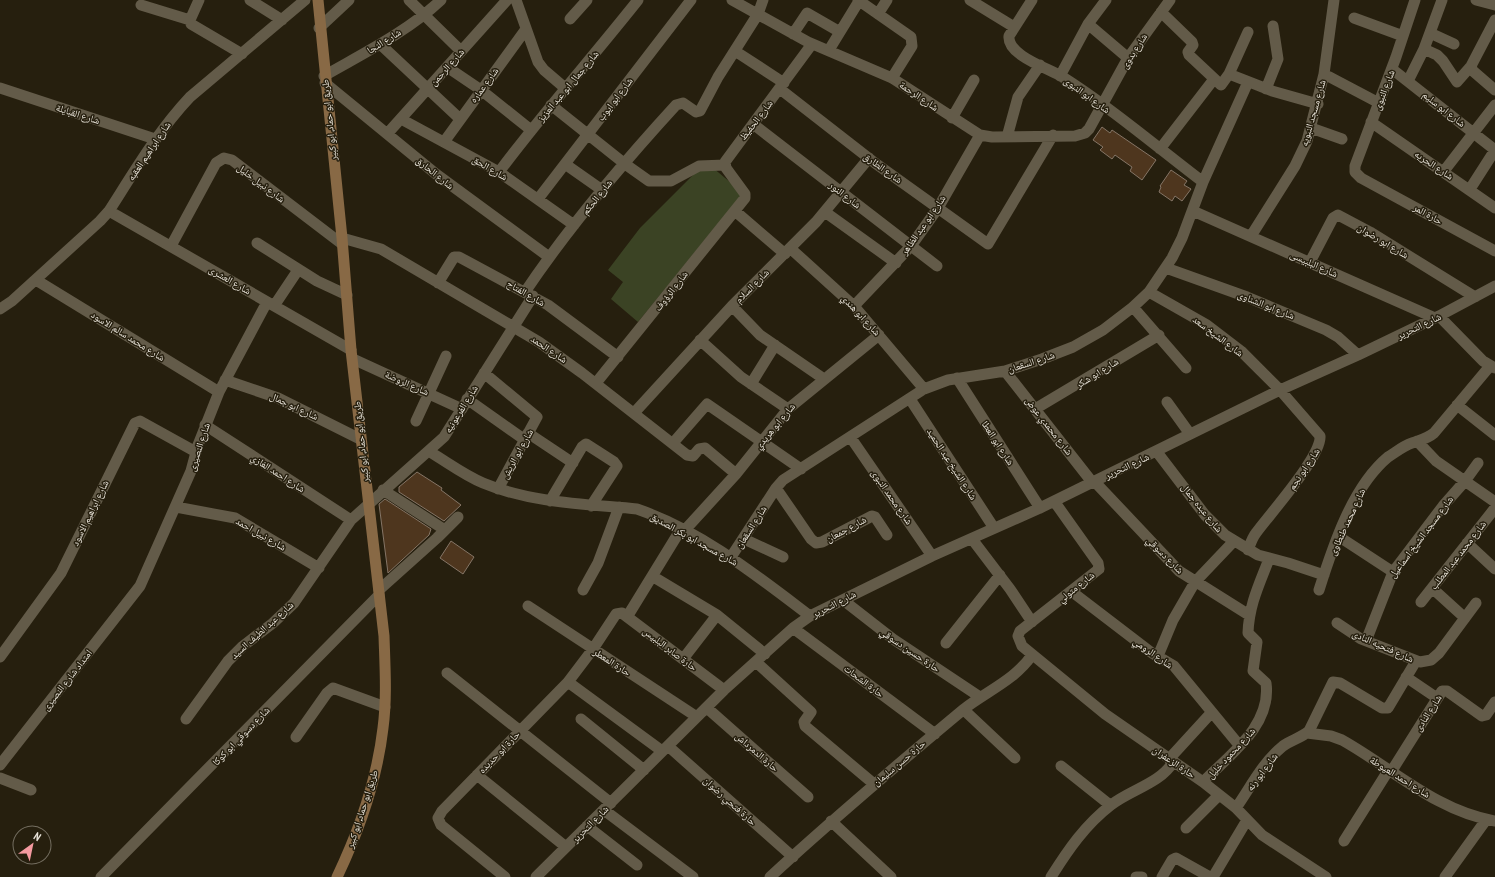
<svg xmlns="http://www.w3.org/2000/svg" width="1495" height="877" font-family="'PT Sans Narrow','Noto Naskh Arabic',sans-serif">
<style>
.green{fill:#3b4324}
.building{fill:#4e361e;stroke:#857566}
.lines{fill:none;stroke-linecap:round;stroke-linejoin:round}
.minor{stroke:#635b49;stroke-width:11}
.secondary{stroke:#886945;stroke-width:11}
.labels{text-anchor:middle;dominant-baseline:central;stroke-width:3;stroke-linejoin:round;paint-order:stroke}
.street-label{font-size:10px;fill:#e9e4da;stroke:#261f0e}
</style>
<rect width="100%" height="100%" fill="#261f0e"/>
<path class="green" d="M706,162l37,31 -105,129 -27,-23 12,-17 -15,-12 32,-42z"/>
<path class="building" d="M1102,127l8,6 2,-3 44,30 -14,20 -12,-9 2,-4 -17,-12 -3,4 -12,-9 3,-3 -10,-7z
M1171,170l16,11 -3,4 7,4 -9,12 -7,-5 -3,5 -13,-9 2,-5 -1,-1z
M417,472l25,16 -1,2 20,15 -17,16 -45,-29v-5z
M385,499l46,30 -2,6 -41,38 -9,-69z
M451,541l23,16 -11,17 -23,-16z"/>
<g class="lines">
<path class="minor" d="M199,0l-9,20 1,4 51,30
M250,0l32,20
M409,0l52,51
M516,0l22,62 6,8 21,18
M732,0l76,42 84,36 88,57 12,2 83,-1 10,-3 4,-4 39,-71 42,-58
M858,0l53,37 1,9 -20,32
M970,0l44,27
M1032,0l-23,36c-2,19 38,32 52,40 49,31 96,71 142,106
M1415,0l-19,57 -41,109v6l6,6 134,73
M1476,0l19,5
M141,5l49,15
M1161,12l31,30 1,3 -5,7 1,3 32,30 8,-11 19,-42
M878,14l9,-14
M1354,18l49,18
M570,19l17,-19
M1495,20l-24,46 2,5 22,19
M1088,24l40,34
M319,28l30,-28
M1430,33l24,11
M793,34l14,-21 33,19
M380,44l80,75
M1424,49l13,6 6,6 14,21 14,-16
M829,50l30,-49
M735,51l49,32
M447,67l34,23 50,40
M1392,69l103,81
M1229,74l43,17 46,13
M1324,74l55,29
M324,76c40,-23 83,-44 117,-76
M1060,76l28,-52 18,-24
M1408,81l16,-32 18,-49
M325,83l111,91 113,83
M0,88l155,51
M780,89l95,74 113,81 65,-109
M1266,89l12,-30 -5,-33
M551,105l74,59 24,17h22l28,-15 26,-1
M952,118l22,-38
M401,119l98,53 75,53
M1371,122l124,86
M753,124l184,142
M1311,128l31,11
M387,134l120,-134
M1007,137l11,-40 22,-32
M444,142l82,-113
M1160,149l54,-70
M565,164l37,26
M1444,171l51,-66
M499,172c44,-59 93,-114 139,-172
M1470,189l25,-39
M538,199l153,-199
M109,211l242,139
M735,211l50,43
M1193,211l242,107
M825,212l71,51
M1251,236l44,-70 12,-25 17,-67 10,-74
M342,238l39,11 158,93 43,31 105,82 6,1 6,-7 6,-1 31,26
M257,243l60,38 30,14
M171,246l45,-83 8,-5 8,2 110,84
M790,248l64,58 70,83
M1310,262l23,-44 5,-3 32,17 105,65
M1166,268l81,29 79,33 12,7 20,18
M36,280l183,112
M438,283l16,-26h5l89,48 70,52
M525,292c45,-67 97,-128 151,-187l7,-2 13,9 4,-1 18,-34 40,-63 5,-14
M1149,292l58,33 34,26 39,39 40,46c2,20 -51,79 -64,97 -4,5 -6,12 -8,17
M274,306l24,-36
M732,306l28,29 64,44
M854,306l57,-60 27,-38 42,-73
M1133,307l53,61
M0,309l12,-8 88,-80 9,-10c25,-39 49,-80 81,-114l115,-97
M1439,316l44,45 12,7
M700,340l41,37 47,32
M353,359l109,50
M1005,371l87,111
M484,373l53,44 -39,72
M957,378l83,130
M225,380l53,18 82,41
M596,383l149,-185v-4l-19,-26 -1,-6 87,-118
M751,384l24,-39
M467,399l58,41
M910,399l84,129
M1167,402l23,32
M1457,405l38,30
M1035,409l124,-74
M634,413l98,-107 84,-84 53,-64
M416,421l30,-65
M205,425l146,95
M528,433l45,30
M851,438l81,118
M1417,441l19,20 59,41
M673,443l34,-39 94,65
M430,452c17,10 34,23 53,31 48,20 102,21 154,26 64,22 119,66 173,107
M1157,452l48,63 20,20 33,20 30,8 36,12
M1094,481l85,90 70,44
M776,488l35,51 5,4 6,-1 50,-26 3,1 12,18
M383,490l62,40
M550,501l32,-54 4,-3 28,18 3,4 -26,40
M1054,501l44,62 1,6 -79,62 -2,5 4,10 83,68 98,68 33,26 26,27 64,42
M176,507l59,11 84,50
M684,531l52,-57 52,-65 91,-74
M1338,536l55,36
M744,539l39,18
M972,539l38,50 22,33
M1467,543l28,26
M731,557l45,-69 7,-8 141,-91 24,-9 57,-9 37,-12 31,-12 30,-17 30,-23 16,-15 23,-34 10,-20 21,-56 45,-100
M652,576l65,39 48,39
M1432,588l33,30
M379,590l58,-52 21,-21
M583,590l15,-27 21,-56
M1319,590c14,-44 33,-103 69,-133 8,-5 15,-11 24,-14 8,-3 15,-4 22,-10l56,-67
M1071,591l81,62 22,13 65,79
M843,600l50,39 87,58
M1421,602l74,-94
M528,606l169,111
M627,617l54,-88
M1337,623l24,16 59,23 11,-2 8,-7 37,-50
M793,628l142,106
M1366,641l27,-69 50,-66 22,-25 13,-18
M946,643l54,-68
M1158,656l15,-36 22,-38 39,-41
M0,657l61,-84 74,-150 5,-2 56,31
M683,659l34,-44
M756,662l55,50 -7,10 1,4 69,58
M447,673l164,130
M1406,677l31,21
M568,682l94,69
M707,708l101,89
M964,710l51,48
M186,719l42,-58 15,-15 30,-23 21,-20 57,-83 93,-83 89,-141
M581,719l63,51
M1307,733l24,3 11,4c50,28 94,71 153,81
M296,737l31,-44 6,-5 52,19
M668,746l125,111
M1169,759l43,-47
M0,765l140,-179 51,-115 7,-26 21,-53 48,-90
M1061,766l49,39
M1391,772l51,-81h5l35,25 4,-1 9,-13
M477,775l89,72
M0,778l31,12
M1203,782c26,-27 69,-56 63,-99l-13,-12 4,-29 -9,-9c1,-28 11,-48 21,-74
M1236,808c14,-20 27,-46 47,-62 8,-6 18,-8 26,-15l24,-49 7,1 42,25h6l28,-47
M604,810l89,67
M831,821l60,56
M587,826l50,39
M1186,828l33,-33
M1344,841l44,-70
M101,877l278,-282
M505,877l-64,-52 -3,-7 4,-7 126,-129 25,-33 23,-35 6,-1 102,77
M536,877l188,-187 69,-62 17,-12 122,-60 108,-48 240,-118 78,-35 81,-39 56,-30
M770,877c63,-58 128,-113 194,-168 23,-18 51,-29 68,-54
M1051,877c17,-27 34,-52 60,-72 19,-15 50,-22 62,-43
M1136,877h6
M1162,877l10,-17 4,-2 34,19
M1213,877l34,-57
M1445,877l41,-57"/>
<path class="secondary" d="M318,0l24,238 9,112 33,286c1,31 3,62 -1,92 -6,52 -24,103 -46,149"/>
</g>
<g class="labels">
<g class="street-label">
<text transform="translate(384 41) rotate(-32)">شارع النجا</text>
<text transform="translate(1134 51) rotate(-57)">شارع بدوى</text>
<text transform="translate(447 67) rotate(-48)">شارع الرحمن</text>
<text transform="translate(484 85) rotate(-54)">شارع عماره</text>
<text transform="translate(568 86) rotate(-50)">شارع جمال ابو عبد العزيز</text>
<text transform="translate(1384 90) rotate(-69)">شارع النبوى</text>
<text transform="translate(1087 95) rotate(36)">شارع ابو النبوى</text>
<text transform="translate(919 96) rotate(34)">شارع الرحمة</text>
<text transform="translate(615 99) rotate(-53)">شارع ابو ايوب</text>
<text transform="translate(1444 109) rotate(38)">شارع ابو سليم</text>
<text transform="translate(1313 113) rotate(-74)">شارع مسجد النبويه</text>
<text transform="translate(78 114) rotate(18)">شارع القبايلة</text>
<text transform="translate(329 120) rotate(-96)">طريق ابو حماد, ابو كبير</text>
<text transform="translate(756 120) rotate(-52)">شارع الحفيظ</text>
<text transform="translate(149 151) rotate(-56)">شارع ابراهيم العقبه</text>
<text transform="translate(1434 165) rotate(34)">شارع الحريه</text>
<text transform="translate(490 168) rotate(30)">شارع الحق</text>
<text transform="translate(883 168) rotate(36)">شارع الطارق</text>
<text transform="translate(435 173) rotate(39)">شارع الحارق</text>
<text transform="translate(261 183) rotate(37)">شارع نبيل خليل</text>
<text transform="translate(845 195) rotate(38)">شارع النور</text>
<text transform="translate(597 197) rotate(-51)">شارع الحكم</text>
<text transform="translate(1428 214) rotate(29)">حارة المر</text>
<text transform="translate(923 225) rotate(-55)">شارع ابو عبد الظاهر</text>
<text transform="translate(1383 241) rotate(31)">شارع ابو رضوان</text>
<text transform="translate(1314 264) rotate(24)">شارع البلبيسى</text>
<text transform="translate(230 280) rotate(30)">شارع العشرى</text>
<text transform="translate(752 286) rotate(-45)">شارع السلام</text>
<text transform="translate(671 291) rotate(-52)">شارع الرؤوف</text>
<text transform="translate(526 293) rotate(30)">شارع الفتاح</text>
<text transform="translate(1266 305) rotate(22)">شارع ابو الشناوى</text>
<text transform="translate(861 315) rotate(47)">شارع ابو هندي</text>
<text transform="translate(1419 326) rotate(-26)">شارع التحرير</text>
<text transform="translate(128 336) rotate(32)">شارع محمد سالم الاسود</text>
<text transform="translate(1218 336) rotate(37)">شارع الشيخ سعد</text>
<text transform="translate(549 349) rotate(34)">شارع الحمد</text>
<text transform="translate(1031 362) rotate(-18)">شارع السقعان</text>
<text transform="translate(1097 373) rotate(-32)">شارع ابو شكر</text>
<text transform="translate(407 383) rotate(24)">شارع الروضة</text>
<text transform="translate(294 406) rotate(25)">شارع ابو جمال</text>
<text transform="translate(461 409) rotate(-58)">شارع الفرعونيه</text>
<text transform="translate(775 426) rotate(-50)">شارع ابو هريدي</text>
<text transform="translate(1049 426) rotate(52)">شارع محمدي عوض</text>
<text transform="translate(361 442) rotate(-96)">طريق ابو حماد, ابو كبير</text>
<text transform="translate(998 443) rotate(57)">شارع ابو العطا</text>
<text transform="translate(199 447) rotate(-72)">شارع النصيرى</text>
<text transform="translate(517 454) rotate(-61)">شارع ابو الريش</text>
<text transform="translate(952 464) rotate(57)">شارع الشيخ عبد الحميد</text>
<text transform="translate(1127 466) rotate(-25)">شارع التحرير</text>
<text transform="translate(1304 469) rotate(-56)">شارع ابو نجم</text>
<text transform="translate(278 473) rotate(33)">شارع احمد الغازي</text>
<text transform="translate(892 497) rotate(55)">شارع محمد النبوى</text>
<text transform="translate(1202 508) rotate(51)">شارع عبده جمال</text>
<text transform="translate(90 513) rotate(-64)">شارع ابراهيم الاسود</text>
<text transform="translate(1347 522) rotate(-65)">شارع محمد طنطاوى</text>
<text transform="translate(751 527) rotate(-57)">شارع السقعان</text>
<text transform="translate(846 529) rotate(-28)">شارع جمعان</text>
<text transform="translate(261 534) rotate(30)">شارع نبيل احمد</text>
<text transform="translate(1421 537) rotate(-53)">شارع مسجد الشيخ اسماعيل</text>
<text transform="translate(694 539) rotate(29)">شارع مسجد ابو بكر الصديق</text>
<text transform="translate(1165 555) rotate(45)">شارع دسوقي</text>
<text transform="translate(1458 555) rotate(-52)">شارع محمد عبد المطلب</text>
<text transform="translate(1076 587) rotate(-38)">شارع متولي</text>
<text transform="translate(834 604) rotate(-27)">شارع التحرير</text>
<text transform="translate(262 630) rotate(-42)">شارع عبد الطيف السيد</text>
<text transform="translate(1383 646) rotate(24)">شارع فتحيه النادى</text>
<text transform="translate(670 649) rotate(37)">حارة صابر البلبيس</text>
<text transform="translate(910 650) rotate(34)">حارة حسين دسوقي</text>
<text transform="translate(1153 653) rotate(35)">شارع الرومي</text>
<text transform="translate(612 662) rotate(33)">حارة المعطر</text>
<text transform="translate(67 680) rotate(-52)">امتداد شارع النصيرى</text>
<text transform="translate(864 681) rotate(37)">حارة الشحات</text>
<text transform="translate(1428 713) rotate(-57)">شارع النادى</text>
<text transform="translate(241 736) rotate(-46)">شارع دسوقي ابو كوكا</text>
<text transform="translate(499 752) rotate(-46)">حارة ابو حديده</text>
<text transform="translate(757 752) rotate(41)">حارة الدمرداش</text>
<text transform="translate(1231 753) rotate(-47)">شارع محمود خليل</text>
<text transform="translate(1174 762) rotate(34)">حارة الزعفران</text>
<text transform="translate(899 763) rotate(-40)">حارة حسن سليمان</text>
<text transform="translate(1262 772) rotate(-53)">شارع ابو رنه</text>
<text transform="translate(1400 777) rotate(32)">شارع احمد العيوطة</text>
<text transform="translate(730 801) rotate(42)">حارة فتحي رضوان</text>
<text transform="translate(362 809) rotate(-72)">طريق ابو حماد, ابو كبير</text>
<text transform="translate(590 824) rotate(-45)">شارع التحرير</text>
</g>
</g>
<g transform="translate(32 845) rotate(33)"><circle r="19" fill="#261f0e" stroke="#746e60"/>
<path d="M0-3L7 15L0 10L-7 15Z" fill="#f49aa0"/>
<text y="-6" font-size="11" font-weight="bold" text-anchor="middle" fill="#e9e4da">N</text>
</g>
</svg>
